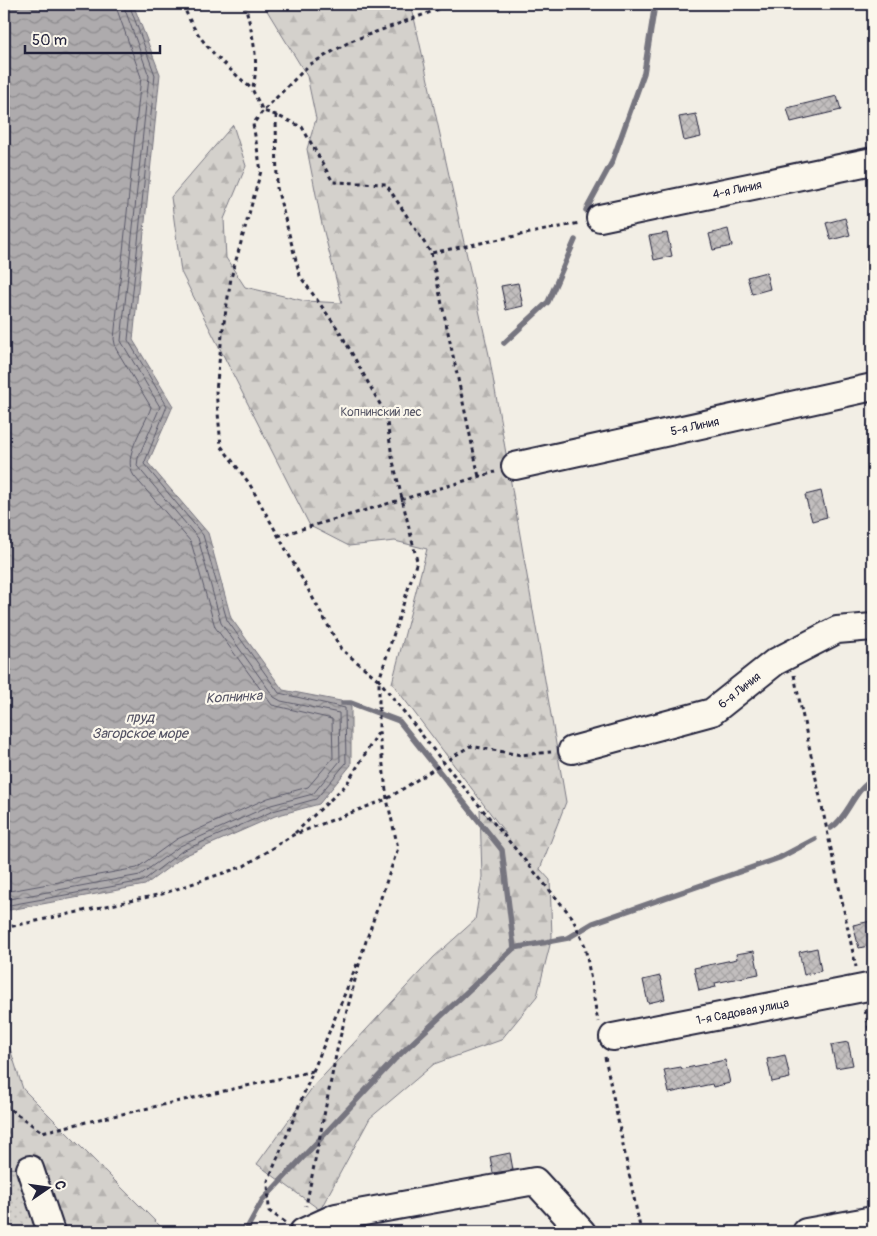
<svg xmlns="http://www.w3.org/2000/svg" width="877" height="1236" font-family="Pangolin,sans-serif">
<style>
.grass{fill:url(#grass-dots);stroke:#7b7a84}
.forest{fill:url(#forest-firs);stroke:#7b7a84}
.water{fill:url(#water-waves);stroke:#76747f}
.lines{fill:none;stroke-linecap:round;stroke-linejoin:round}
.shore{stroke:#5a5969;stroke-width:1}
.stream{stroke:#76747f;stroke-width:5.5}
.building{fill:url(#building-cross-hatch);stroke:#22223b}
.minor-casing{stroke:#22223b;stroke-width:30}
.path{stroke:#22223b;stroke-width:3;stroke-dasharray:4 4;stroke-linecap:butt}
.minor{stroke:#fbf7ec;stroke-width:26}
.labels{text-anchor:middle;dominant-baseline:central;stroke-width:4.5;stroke-linejoin:round;paint-order:stroke}
.street-label{font-size:12px;fill:#22223b;stroke:#fbf7ec}
.park-label{font-size:12px;fill:#575766;stroke:#fbf7ec}
.water-label{font-size:14px;font-style:italic;fill:#535263;stroke:#fbf7ec}
</style>
<defs>
<pattern id="grass-dots" width="8" height="8" patternUnits="userSpaceOnUse" patternTransform="scale(1.25)"><rect width="8" height="8" fill="#d4d1cc"/><path d="M2 2h.1M6 6h.1" fill="none" stroke="#b6b3b0" stroke-width="1.8" stroke-linecap="round"/></pattern>
<pattern id="forest-firs" width="22" height="20" patternUnits="userSpaceOnUse" patternTransform="scale(1.25)"><rect width="22" height="20" fill="#d4d1cc"/><path d="M5 1l3.5 6h-7zM16 11l3.5 6h-7z" fill="#b6b3b0"/></pattern>
<pattern id="water-waves" width="16" height="10" patternUnits="userSpaceOnUse" patternTransform="scale(1.25)"><rect width="16" height="10" fill="#aeabad"/><path d="M0 5q4-4 8 0t8 0" fill="none" stroke="#8d8b8e"/></pattern>
<pattern id="building-cross-hatch" width="8" height="8" patternUnits="userSpaceOnUse" patternTransform="scale(1.25)"><rect width="8" height="8" fill="#c2bebe"/><path d="M0 0l8 8M0 8l8-8" fill="none" stroke="#a6a3a4"/></pattern>
</defs>
<rect width="100%" height="100%" fill="#f2eee5"/>
<filter id="ink" filterUnits="userSpaceOnUse"><feTurbulence type="fractalNoise" baseFrequency=".02" numOctaves="2"/><feDisplacementMap in="SourceGraphic" scale="10" xChannelSelector="R" yChannelSelector="G"/><feConvolveMatrix kernelMatrix="1 2 1 2 8 2 1 2 1" color-interpolation-filters="sRGB"/></filter>
<g filter="url(#ink)">
<path class="grass" d="M4,1168l26,1 21,63h-47z"/>
<path class="forest" d="M263,4h148l78,351 77,447 -26,67 10,11 2,57 -15,59 -36,44 -67,24 -64,54 -50,92 -63,-46 55,-76 122,-131 41,-37 7,-43 -2,-68 26,25 -114,-151 35,-134 -32,-8 -46,5 -39,-20 -129,-254 -10,-75 62,-72 13,41 -22,53 2,39 19,29 60,14 37,2 -21,-83 -14,-71 9,-30 -9,-43z
M4,1030l19,59 143,143h-115l-21,-63 -26,-1z"/>
<path class="water" d="M4,4h129l27,70 -27,266 40,66 -25,57 60,70 23,85 52,72 68,13v62l-32,39 -44,12 -91,40 -39,29 -141,26z"/>
<g class="lines">
<path class="shore" d="M4,892l133,-24 40,-29 91,-41 40,-11 25,-29 -1,-39 -60,-14 -57,-78 -24,-85 -57,-66c-13,-20 11,-49 17,-69l-35,-58 -2,-10 27,-262 -26,-73
M4,900l136,-25 40,-29 91,-41 42,-11 27,-33 -1,-48 -58,-12 -7,-4 -53,-74 -23,-85 -61,-72 1,-8 22,-51 -39,-66 28,-265 -26,-72
M4,906l139,-25 39,-30 91,-40 43,-12 30,-36 -1,-55 -66,-15 -52,-73 -24,-85 -59,-71 23,-58 -39,-66 27,-265 -26,-71"/>
<path class="stream" d="M586,210l26,-48 32,-89 11,-69
M504,343l44,-41 27,-62
M831,828c18,-12 22,-38 42,-48
M514,948l54,-10 25,-15 186,-65 36,-19
M245,1232l17,-31 132,-141 120,-112 -12,-98 -103,-129 -48,-18h-8"/>
</g>
<path class="building" d="M837,96l4,14 -50,12 -4,-14z
M696,114l5,23 -17,4 -5,-24z
M845,218l5,17 -19,5 -5,-17z
M728,229l4,17 -19,4 -4,-16z
M667,233l5,23 -18,4 -5,-24z
M766,272l4,17 -18,5 -5,-17z
M518,283l5,23 -17,4 -5,-24z
M821,491l6,26 -15,4 -7,-26z
M871,921l2,24 -14,3 -6,-23z
M817,948l4,23 -17,4 -5,-23z
M754,951l5,23 -44,9 1,4 -17,4 -5,-23 43,-9 -1,-5z
M660,976l5,23 -17,4 -5,-23z
M848,1042l5,23 -17,3 -5,-23z
M785,1055l5,23 -18,4 -5,-23z
M725,1060l5,23 -17,4 -1,-3 -43,9 -5,-23 17,-3 1,2z
M510,1153l3,17 -20,3 -3,-16z"/>
<g class="lines">
<defs>
<g id="minor">
<path id="s1" d="M600,218l273,-57"/>
<path id="s2" d="M515,466l358,-79"/>
<path id="s3" d="M572,750l140,-38 63,-50 62,-32 36,-3"/>
<path id="s4" d="M613,1037l260,-51"/>
<path d="M30,1169l21,63"/>
<path d="M303,1232l33,-15 199,-36 47,51"/>
<path d="M806,1232l67,-12"/>
</g>
</defs>
<use href="#minor" class="minor-casing"/>
<path class="path" d="M183,4c13,38 40,59 69,85
M245,4c6,26 16,59 7,85l11,22 -10,13 8,47 -30,107 -9,57 -6,56 5,55 28,37 92,166 38,31v52l8,67 11,49 -36,105 -24,92 -32,161
M453,4l-102,37 -42,24 -46,46 13,4 26,12 31,55 53,2 45,69 149,-30
M276,115l1,73 23,88 40,56 46,83 6,42 25,104 -38,119 64,82 129,155 13,29 13,76
M431,253l48,224
M278,536l217,-64
M794,675l62,292
M295,833l51,-48 32,-52
M4,928l158,-34 82,-28 49,-31 94,-36 83,-53 51,9 30,-3
M865,1010l8,38
M605,1057l36,175
M4,1105l38,27 271,-61
M285,1222l-16,-11 -1,-30 89,-217"/>
<use href="#minor" class="minor"/>
</g>
</g>
<g class="labels">
<g class="street-label">
<text stroke="none"><textPath href="#s1" startOffset="140">4-я Линия</textPath></text>
<text stroke="none"><textPath href="#s2" startOffset="184">5-я Линия</textPath></text>
<text stroke="none"><textPath href="#s3" startOffset="180">6-я Линия</textPath></text>
<text stroke="none"><textPath href="#s4" startOffset="132">1-я Садовая улица</textPath></text>
</g>
<g class="park-label">
<text x="381" y="412">Копнинский лес</text>
</g>
<g class="water-label">
<text transform="translate(234 697) rotate(-3)">Копнинка</text>
<text x="140" y="717">пруд<tspan x="140" dy="16">Загорское море</tspan></text>
</g>
</g>
<rect width="877" height="1236" fill="none" stroke="#fbf7ec" stroke-width="20"/>
<rect x="10" y="10" width="857" height="1216" fill="none" stroke="#22223b" stroke-width="2" filter="url(#ink)"/>
<g transform="translate(48 1188) rotate(77)" stroke="#fbf7ec" stroke-width="4" paint-order="stroke">
<path d="M0-4L9 19L0 12L-9 19Z" fill="#22223b"/>
<text y="-8" font-size="14" font-weight="bold" text-anchor="middle" fill="#22223b">С</text>
</g>
<path d="M25 45v8h135v-8" fill="none" stroke="#22223b" stroke-width="2.5"/>
<text x="32" y="45" font-size="15" fill="#22223b" stroke="#fbf7ec" stroke-width="4" paint-order="stroke">50 m</text>
</svg>
